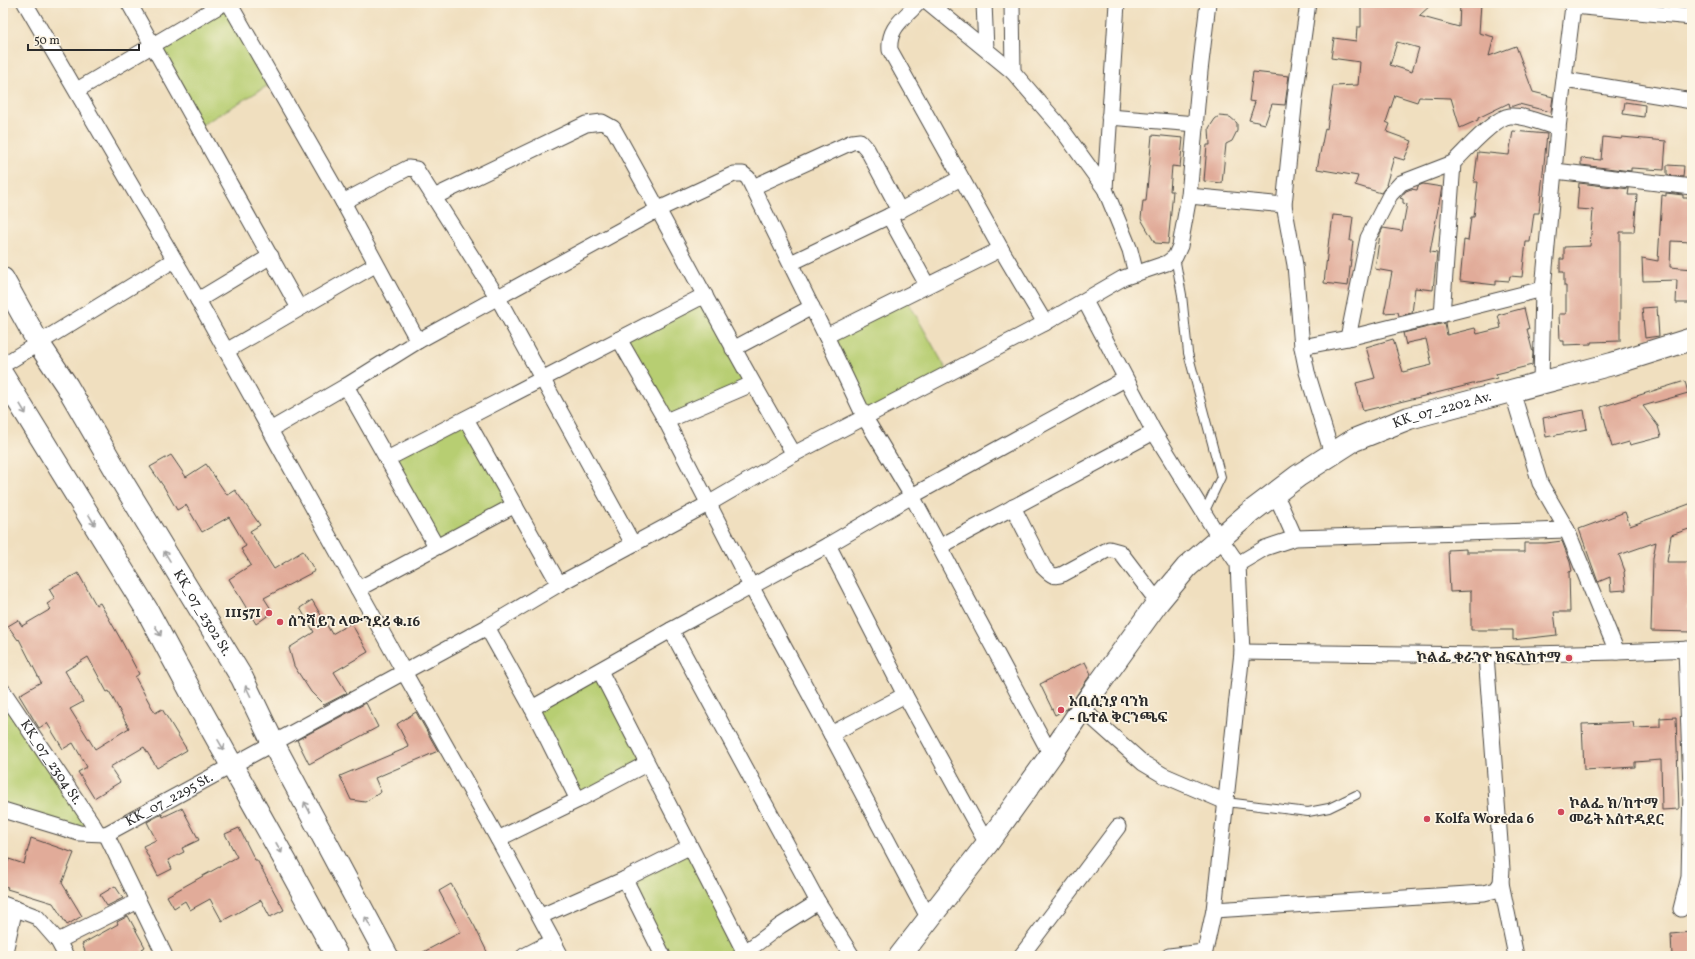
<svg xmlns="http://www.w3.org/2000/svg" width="1695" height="959" font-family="Vollkorn,'Noto Serif Ethiopic',serif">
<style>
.green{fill:#b7ce72;stroke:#717c4e}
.building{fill:#e1ab99;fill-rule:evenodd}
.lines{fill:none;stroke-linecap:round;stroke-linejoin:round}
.lane-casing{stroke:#494641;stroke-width:10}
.street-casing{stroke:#494641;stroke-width:17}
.primary-casing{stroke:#494641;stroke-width:24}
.lane{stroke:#fff;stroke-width:8}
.street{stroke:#fff;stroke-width:15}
.primary{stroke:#fff;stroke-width:22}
.oneway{stroke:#a0a0a0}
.poi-dot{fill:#d1495b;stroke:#fcf5e5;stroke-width:1.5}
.labels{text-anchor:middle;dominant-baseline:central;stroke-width:3.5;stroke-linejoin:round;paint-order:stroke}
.street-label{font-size:14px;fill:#2b2b2b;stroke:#fcf5e5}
.poi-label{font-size:14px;font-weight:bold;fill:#2b2b2b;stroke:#fcf5e5;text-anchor:start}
</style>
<rect width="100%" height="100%" fill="#fcf5e5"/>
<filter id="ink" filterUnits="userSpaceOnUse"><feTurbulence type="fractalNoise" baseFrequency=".025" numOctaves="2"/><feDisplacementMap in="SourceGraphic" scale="8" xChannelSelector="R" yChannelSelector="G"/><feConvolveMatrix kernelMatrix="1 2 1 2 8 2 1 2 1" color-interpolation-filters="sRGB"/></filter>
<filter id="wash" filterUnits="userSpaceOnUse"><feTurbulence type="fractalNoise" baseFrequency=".012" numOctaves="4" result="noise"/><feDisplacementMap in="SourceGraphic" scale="16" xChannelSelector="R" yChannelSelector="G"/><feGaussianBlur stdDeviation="0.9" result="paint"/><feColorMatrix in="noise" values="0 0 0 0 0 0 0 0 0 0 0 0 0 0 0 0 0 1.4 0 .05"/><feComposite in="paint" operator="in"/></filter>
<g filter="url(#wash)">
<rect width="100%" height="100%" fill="#f0dfbf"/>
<path class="green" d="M224,3l50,79 -76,45 -46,-82z
M705,295l47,89 -86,37 -47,-82z
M905,296l44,78 -84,44 -39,-82z
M466,419l49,86 -79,41 -49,-87z
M600,671l46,93 -68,36 -46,-92z
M3,692l95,141 -95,-24z
M689,847l51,109h-77l-38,-77z"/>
<g id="blocks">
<path class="building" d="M1361,3h72l-14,13 40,11 1,-24h21l-2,30 15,4 -5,19 27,-10 17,46 20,5 -2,15 -32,-8 -9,3 -1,-4 -31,15v2l-18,8 -9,-30 -32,-1 -2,5 -22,-7 -9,27 4,2 -3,8 25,9 -8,19 -10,-3 -8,28h1l-6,8 -26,-8 3,-9 -41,-7 8,-41 2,1 6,-43 25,-1 2,-23 -29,-4 3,-20 22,3 1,-14h4zM1397,42l22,6 -7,24 -22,-7z
M1253,72l36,4 -4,29 -13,-1 -7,20 -16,-4 6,-18 -6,-1z
M1625,102l20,3 -1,12 -21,-3z
M1219,116l11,1 7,6v8l-5,10 -6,3 -4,39 -18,-2 3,-36h3l-1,-17 6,-9z
M1513,131l34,3 -8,79h-5l-4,29h-4l-4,35 -12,-1 -1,5 -13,-1v5l-36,-4 4,-41 4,1 3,-24h3l4,-35h-4l4,-30 31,3z
M1152,135l31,3 -3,29 -8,-1 -2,25h3l-5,53 -13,-1 -14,-24 2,-18h3z
M1603,137l18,2 1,-2 44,4 -2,29 -33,-2v3l-50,-6v-7l20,2z
M1667,165l17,1 -1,11 -16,-2z
M1579,183l50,6 -1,6h9l-3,37h-14v109l-29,1v2l-27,1v-4h-4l-1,-27h7v-28h-2v-14h-4v-13h4v-12l26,-1 3,-36 -16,-1z
M1423,184l19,3 -12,65 7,1 -4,37 -18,-2 -3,25 -13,3 -1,-4 -14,1 8,-41 -17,-3 5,-35 3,-6 19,3 5,-27 -4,-1v-4l-3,-1 6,-7 5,-2 6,1 1,-4z
M1666,193l17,2v3h9v44l-21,-1 -1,26 22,2v34h-16l1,-23 -34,1 -1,-23 16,3 4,-66 4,1z
M1333,215l20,2 -3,24h3l-5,45 -24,-3 5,-45 1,1z
M1657,307l2,29 -14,2 -3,-30z
M1524,308l5,21h-2l6,24 -1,12 -36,9 1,4 -134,33 -7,-28 19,-5 -9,-31 27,-8 10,33 29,-7 -6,-26 -19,4 -1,2 -3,-12 42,-10 2,12 28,-7 2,6 24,-6 -3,-13z
M1685,381l3,12 -45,13 15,20 3,11 -31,8 -1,-3 -17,5 -11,-40z
M1584,410l3,19 -41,8 -3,-19z
M171,455l15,22 20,-13 21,31 8,-5 25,35 -10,6 24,38 29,-18 12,20 -51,27 9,14 -17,12 -27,-45 22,-14 -10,-16 5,-3 -17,-29 -27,15 -16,-27 -9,5 -13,-23 -14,-20z
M1692,503v25l-21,7 -4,27h22l-1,47h4v23l-41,-1 2,-73 3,-16 -37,13 6,16 -1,1 2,18 -15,1 -1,-14 -12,5 -19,-53 46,-17 5,14z
M1562,541l8,21 2,9 -3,1 1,40h-16l3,23 -44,5v-10h-42v-39l-21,1 -2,-42 18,-1v3h58v-9h22z
M78,573l18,32 4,-2 20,35 19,36 -4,3 20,36 7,-4 25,41 -30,18 -13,-21 -34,20 10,15 -26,16 -16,-26 9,-5 -14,-24 -10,6 -16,-26 -8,5 -20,-33 22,-13 -22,-43 -1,1 -10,-14 10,-6 4,6 29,-17 -4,-5 8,-5 -6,-10zM88,657l19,35 2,-1 20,37 -34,21 -25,-40 13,-7 -18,-31z
M312,600l20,34 19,-11 17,29 -34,20 13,21 -23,12 -13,-13 -17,-26 -5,-18 25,-16 -14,-24z
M1085,662l6,12 -24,35 -12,6 -15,-31z
M366,703l12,24 -69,37 -12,-24z
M416,712l22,39 -63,27 6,14 -16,10 -14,-2 -11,-24 69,-29 -12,-23z
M1676,717l3,92 -17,1 -1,-50 -26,2v5l-51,3 -2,-46 51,-2 1,6 26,-1v-9z
M182,808l17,32 -17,8 2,4 -16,8 4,9 -14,7 -15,-30 13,-6 -9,-18 15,-8 1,3z
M239,828l16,32h2l27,50 -14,7 -9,-17 -39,21 -12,-22 -20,11 -5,-9 -11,7 -7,-12 70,-39 -12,-23z
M31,838l43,15 -12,30 20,33 -15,9 -14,-22 -46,-14 1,-2 -5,-1v-26l5,2 1,-3 15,5z
M451,884l24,43 14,29h-73l45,-24 -22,-41z
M115,886l8,12 -16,8 -7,-11z
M128,916l17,31 -3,2 3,7h-58l-5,-12 36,-20 -1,-2z
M1692,932v24h-20l-1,-22z"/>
</g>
</g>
<g filter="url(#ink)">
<use href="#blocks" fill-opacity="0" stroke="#494641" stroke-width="1"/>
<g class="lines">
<defs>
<path id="lane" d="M1175,257l7,38 6,58 33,124 -17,36
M1226,802l82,10 21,-4 27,-13"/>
<g id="street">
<path d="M25,3l173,297 206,372 83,-45 72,-43 149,-80 86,-50 251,-131 78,-45 44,-15 8,-6 5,-11 9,-50 11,-125 8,-68"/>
<path d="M129,3l170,305"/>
<path d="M229,3l114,199 75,139"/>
<path d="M918,3c-14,16 -30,24 -28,47l111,199 44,74"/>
<path d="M929,3l84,69 45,52 47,65 25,61 6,24"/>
<path d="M984,3l2,46"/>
<path d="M1012,3l1,69"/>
<path d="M1308,3l-13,94 -11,108 11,60 7,82 5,25 25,82"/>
<path d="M1573,3v3l119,11"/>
<path d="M1565,80l127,21"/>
<path d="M77,90l147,-87"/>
<path d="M1109,117l87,7"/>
<path d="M1453,163l-52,20 -11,12 -22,43 -20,100 195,-49"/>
<path d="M1555,171l137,16"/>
<path d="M753,187l99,-45 8,-1 7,8 33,62"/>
<path d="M1105,189l12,-186"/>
<path d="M1189,196l95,9"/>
<path d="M434,197l152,-73 16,-2 11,6c61,108 117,219 181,326"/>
<path d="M343,202l65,-34 8,1 82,129 135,246"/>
<path d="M889,216l38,69"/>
<path d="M791,263l98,-47 72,-38"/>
<path d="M198,300l73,-44"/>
<path d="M1085,301l69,131 66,107"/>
<path d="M1442,315l11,-152c11,-11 42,-46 57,-47 15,-1 34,8 48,12"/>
<path d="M826,336l175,-87"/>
<path d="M619,339l47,82 85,165 80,148 98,185"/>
<path d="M1302,347l46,-9"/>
<path d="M733,349l79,-42"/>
<path d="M226,351l149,-86"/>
<path d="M3,365l171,-105"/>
<path d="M1541,383l2,-94 15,-161 15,-122"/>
<path d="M346,386l90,160"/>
<path d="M466,419l93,165"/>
<path d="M666,421l86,-37"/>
<path d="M270,430l76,-44 72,-45 241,-132 75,-35h9l5,4 78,158 39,82 47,78 139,259"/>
<path d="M387,459l318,-164"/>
<path d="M1280,504l15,34"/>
<path d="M1013,507l31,61c7,7 10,10 19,6l46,-25 11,3 38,50"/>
<path d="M828,545l77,150 82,149"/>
<path d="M939,547l215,-115"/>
<path d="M1238,564l27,-16 30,-10 272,-8"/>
<path d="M358,589l157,-84"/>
<path d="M487,627l45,81 46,92"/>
<path d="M671,630l147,272 34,54"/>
<path d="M1242,652l244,3 131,-3 -50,-122 -27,-47 -25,-82"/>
<path d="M1617,652l75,-3"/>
<path d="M1486,655l16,214 -1,14 15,73"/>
<path d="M600,671l145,282"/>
<path id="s1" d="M3,691l89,132 6,10"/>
<path d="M532,708l139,-78 157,-85 84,-49 213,-117"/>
<path d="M1089,715l54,48 20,12 63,27"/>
<path d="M831,734l74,-39"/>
<path d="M3,810l76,23 26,1"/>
<path id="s2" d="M106,834l298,-162 94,167 63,117"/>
<path d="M106,834l59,122"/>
<path d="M498,839l80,-39 68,-36"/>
<path d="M625,879l38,77"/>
<path d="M3,904l34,13 21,24 8,15"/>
<path d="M1681,909l8,-32 2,-88 -5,-140"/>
<path d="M1214,910l270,-17 12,-3 5,-7"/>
<path d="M541,916l84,-37 64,-32"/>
<path d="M58,941l80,-40"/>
<path d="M4,956l11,-48"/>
<path d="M524,956l29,-15"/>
<path d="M740,956l40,-30 38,-24"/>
<path d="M1021,956l97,-129"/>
<path d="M1169,956l35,-4"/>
<path d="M1204,956l10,-46 28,-258 -4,-88 -11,-16"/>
</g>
<g id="primary">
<path id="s3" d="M3,279l36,65 28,42 58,100 117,192 31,65 114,213"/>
<path d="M3,376l144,234 50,93 89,159 51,94"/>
<path id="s4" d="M900,956l87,-112 64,-89 38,-57 69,-96 29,-35 61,-53 50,-38 56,-36 55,-22 203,-54 80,-25"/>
</g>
</defs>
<use href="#lane" class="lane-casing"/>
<use href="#street" class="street-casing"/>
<use href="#primary" class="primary-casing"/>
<use href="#lane" class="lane"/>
<use href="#street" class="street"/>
<use href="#primary" class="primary"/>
</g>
<defs><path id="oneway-shaft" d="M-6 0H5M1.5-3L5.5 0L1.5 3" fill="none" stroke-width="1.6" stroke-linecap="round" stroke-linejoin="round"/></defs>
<g class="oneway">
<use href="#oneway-shaft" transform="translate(23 409) rotate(59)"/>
<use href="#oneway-shaft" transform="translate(92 520) rotate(59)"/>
<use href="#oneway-shaft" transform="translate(167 556) rotate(-121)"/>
<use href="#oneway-shaft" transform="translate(158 631) rotate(61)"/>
<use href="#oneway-shaft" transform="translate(248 691) rotate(-116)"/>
<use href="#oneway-shaft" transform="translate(221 745) rotate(60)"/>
<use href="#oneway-shaft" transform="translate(307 807) rotate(-118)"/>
<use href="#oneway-shaft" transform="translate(279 848) rotate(61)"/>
<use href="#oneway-shaft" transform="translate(368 922) rotate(-119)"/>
</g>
</g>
<g class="poi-dot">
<circle cx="269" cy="613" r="4"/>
<circle cx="280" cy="622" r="4"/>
<circle cx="1569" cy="658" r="4"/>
<circle cx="1061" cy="710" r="4"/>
<circle cx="1561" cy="812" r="4"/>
<circle cx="1427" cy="819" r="4"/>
</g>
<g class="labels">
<g class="street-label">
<text stroke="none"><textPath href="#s4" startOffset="787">KK_07_2202 Av.</textPath></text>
<text stroke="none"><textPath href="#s3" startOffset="389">KK_07_2302 St.</textPath></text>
<text stroke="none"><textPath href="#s1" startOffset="86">KK_07_2304 St.</textPath></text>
<text stroke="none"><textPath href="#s2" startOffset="72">KK_07_2295 St.</textPath></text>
</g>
<g class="poi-label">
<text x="261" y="613" text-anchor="end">111571</text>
<text x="288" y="622">ሰንሻይን ላውንደሪ ቁ.16</text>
<text x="1561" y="658" text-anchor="end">ኮልፌ ቀራንዮ ክፍለከተማ</text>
<text x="1069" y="702">አቢሲንያ ባንክ<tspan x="1069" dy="16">- ቤተል ቅርንጫፍ</tspan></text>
<text x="1569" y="804">ኮልፌ ክ/ከተማ<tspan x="1569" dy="16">መሬት አስተዳደር</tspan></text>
<text x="1435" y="819">Kolfa Woreda 6</text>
</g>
</g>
<rect width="1695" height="959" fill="none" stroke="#fcf5e5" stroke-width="16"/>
<path d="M28 44v6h111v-6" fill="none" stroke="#2b2b2b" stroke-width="2"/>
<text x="34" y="44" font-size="12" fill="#2b2b2b" stroke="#fcf5e5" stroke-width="3" paint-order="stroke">50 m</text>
</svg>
